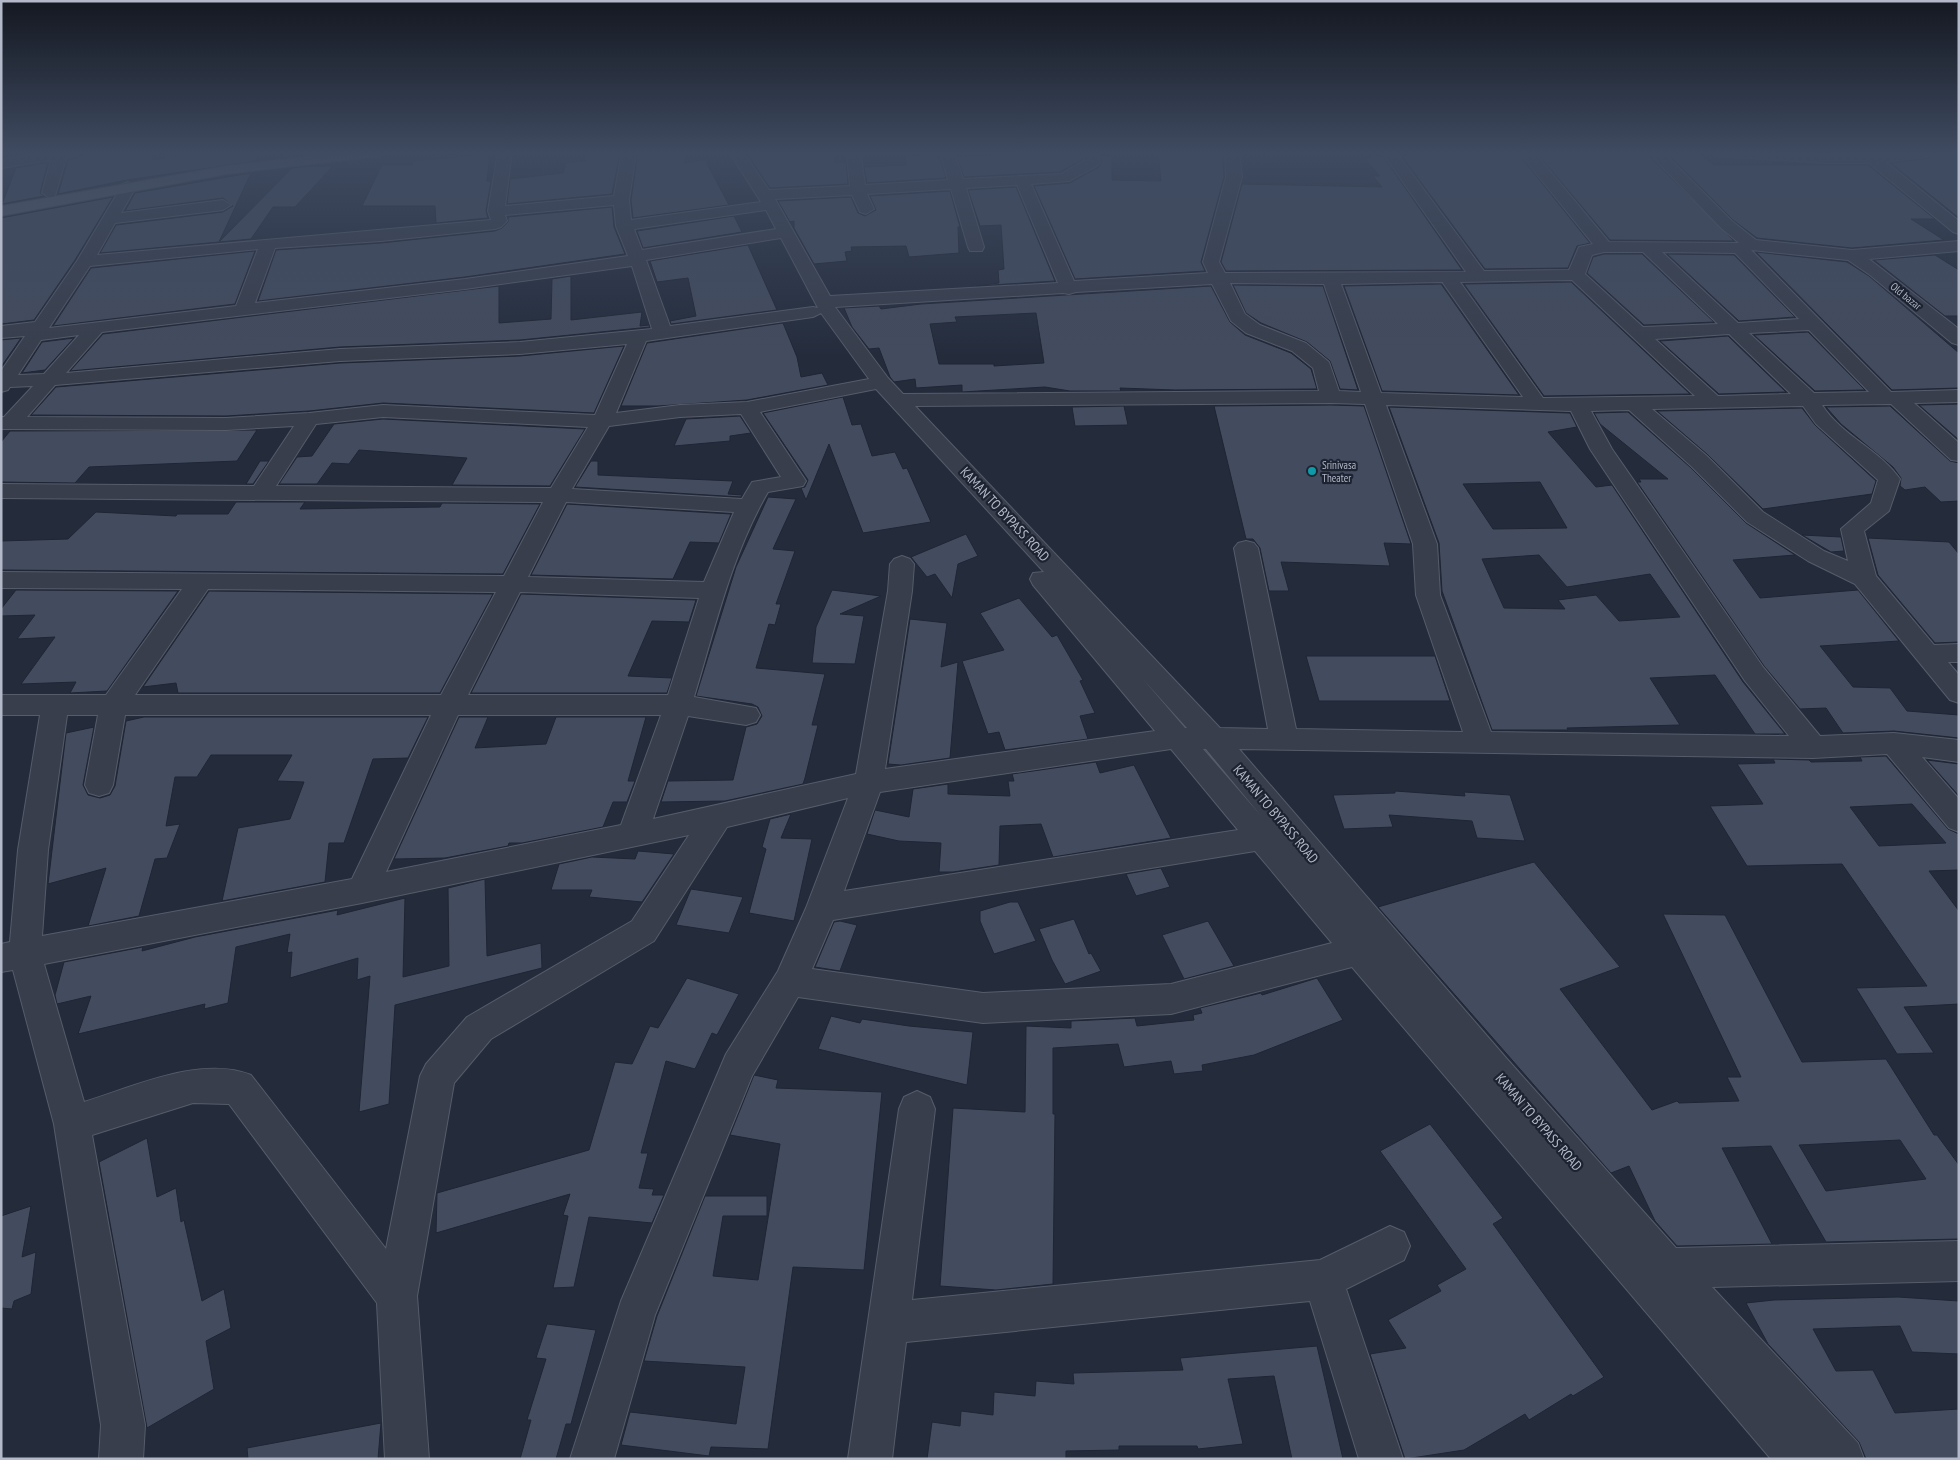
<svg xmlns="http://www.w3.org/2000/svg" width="1960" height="1460" font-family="'PT Sans Narrow',sans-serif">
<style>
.building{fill:#434b5e;stroke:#1f2533;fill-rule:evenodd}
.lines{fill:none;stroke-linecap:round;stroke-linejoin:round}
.minor-casing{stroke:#565c6a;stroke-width:2}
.major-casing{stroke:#414755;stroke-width:2}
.minor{fill:#383e4c;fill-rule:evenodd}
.major{fill:#565d6c;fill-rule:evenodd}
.culture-dot{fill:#0f9aa8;stroke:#1d2331;stroke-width:2}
.labels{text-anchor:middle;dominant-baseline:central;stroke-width:4.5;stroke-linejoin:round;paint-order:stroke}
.far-street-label{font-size:11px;fill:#b3b9c8;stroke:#1d2331}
.far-poi-label{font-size:11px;fill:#b3b9c8;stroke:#1d2331;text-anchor:start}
.street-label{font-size:14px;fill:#b3b9c8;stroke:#1d2331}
</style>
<rect width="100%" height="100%" fill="#242c3c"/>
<path class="building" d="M95,152h60l-4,8 44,-8h65l-4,9 -129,19 -69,14 10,-34z
M584,152h36l-8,42 -105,10 3,-25 53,-6 3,-10 20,-2z
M638,152h50l-4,11 21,-3 24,45 -96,13 -2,-18z
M746,152h88l1,11 11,-1 2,22 -78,4z
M1158,152h64l2,25 -23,85 4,9 -130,8 -41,-93 36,-3 29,-16 3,-5 -1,-6h11v24l49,1z
M1447,152h70l73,91 -13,3 -9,22 -83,1 -84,-114z
M1536,152h104l7,2 87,87 -124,-1z
M1697,152l17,13h154l67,54h-24l33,21 -92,8 -95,-10 -24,-18 -66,-67z
M1940,152h19v66l-68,-55 40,-5z
M490,154l-3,27h4l-5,30 2,7 -52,5 -1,-17h-73l20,-41h30l1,-4z
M1022,154l61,1v4l-23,13 -96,5 -7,-20z
M936,155l1,3h3l6,20 -79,5 -3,-16 42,-2 -1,-9z
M1383,156l79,114 -236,1 -5,-9 21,-78 140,3 -9,-11h7l-16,-18z
M48,162l-8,31 4,3 -42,8 14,-36z
M313,166h20l-38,41h-22l-22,32 -32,3 73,-74z
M251,173l-32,69 -119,11 16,-28 107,-13 10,-6 -10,-8 -98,13 10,-18z
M1016,187l39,94 -79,5 23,-3 -1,-13 6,-1 -3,-44 -21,1 -12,-36z
M950,191l10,36h-2l1,26 -50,4 -3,-11 -55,1 1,4 -7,1 2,9 -33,3 -20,-36v-7l-4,1 -12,-21 73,-4 7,16 7,3 11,-6 -6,-14z
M113,197l-38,63 -41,60 -33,4v-106z
M612,207l2,20 11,27 -160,23 -207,24 18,-51 105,-7 114,-12 7,-3 6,-6v-5z
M734,216l8,16 -99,16 -6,-17z
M748,245l29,65 -106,14 -1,-3 26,-5 -8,-38 -31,4 -7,-21z
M255,251l-20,53 -182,22 38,-58z
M1756,252l91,10 22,14 90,77v35l-67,2z
M1604,254h38l72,68 -70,3 -57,-52 6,-16z
M1667,254l67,1 61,62 -56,4z
M1935,255l24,15v46h-14l-71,-56z
M571,276v44l71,-8 -2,14 9,-1 1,2 -130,13 -180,7 -270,24 33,-37 396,-48v37l52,-4 1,-40z
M1571,282l119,112 -146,2 -80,-112z
M1441,284l78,111 -137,-4 -38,-105z
M1233,285l90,1 35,104 -18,-1 -10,-28 -23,-19 -46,-19 -15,-10z
M1211,286l19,36 15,13 46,18 20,16 6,20 -142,1 -55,-2 1,3h-51l-25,-4 -83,5v-7l-46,3 -1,-9 -21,3 -4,-5 -11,-29 -10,1 -17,-22 -8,-19 35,-2 2,3 40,-5zM1036,313l8,50 -50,3v-2h-55l-9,-40 27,-2 -2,-5z
M783,323l14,34 4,20 21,-4 6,12 -81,15 -89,6h-37l26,-63z
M1808,332l57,58 -50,1 -61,-56z
M1728,336l58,56 -67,2 -59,-53z
M21,338l-20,29v-27z
M74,338l-29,32 -23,3 20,-31z
M624,346l-30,67 -211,-10 -74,8 -83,5 -195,-1 25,-28 284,-24 180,-7z
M843,397l9,28 9,-1 11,32 23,-4 8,17 4,-1 24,54 -68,11 -34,-89 -23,56 -5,-12 4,-1 3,-7 -45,-67z
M1959,404v36l-40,-35z
M1331,405l33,1 47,138 -27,-1 6,23 -109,-4 8,29h-20l-9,-43 -7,-9h-7l-32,-133z
M1124,406l4,19 -53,1 -3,-19z
M1890,406l60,55 9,2v38l-18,1 -16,-15 -20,3 -5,-4 1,-8 -8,-11 -52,-43 -15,-17z
M1389,407l181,6 7,14 -29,5 48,55 16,-2 131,197 42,52h-30l-40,-59 -65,3 30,47 -113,3 1,2h-76l-50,-139 -3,-48zM1540,482l27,46 -74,1 -30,-45zM1539,555l28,32 83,-13 30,43 -61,4 -23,-26 -38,5 7,9 -61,-1 -22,-49z
M1802,408l13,17 61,56 -4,13 -109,15 -55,-54 -51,-44z
M1628,412l62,55 56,56 49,32 -62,5 27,38 98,-8 41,51 -79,5 33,41 37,1 17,23 52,4v23l-65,-7 -51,2 -17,-25 -26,1 -36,-43 -127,-184h4l-2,-3h29l-68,-55 -6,-11z
M740,416l11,17 -21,3v5l-56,5 12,-27z
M383,419l202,10 -35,57 -98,-1 15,-27 -108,-8 -10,14 -17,-1 -15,21h-38l18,-27 15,-1 22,-32z
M257,430l-20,31 -148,6 -14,16 -74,-1v-40l9,-11z
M260,461h9l-16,23h-7z
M591,461h7v14l135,6 -5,13 14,1 -1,2 -166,-10z
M768,497l28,2 -23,50 22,2 -19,53h5l-6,21 -6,-1 -13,44 69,6 -13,51h6l-13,53 -2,6 -78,17 -64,1 7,-21 65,-1 13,-53 11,-3 5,-8 -4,-9 -6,-3 -56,-8 40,-129z
M236,502h69l-5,7 140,-2 2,-4 98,1 -37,70 -502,-4v-29l67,-2 28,-27 80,4 1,-2h51z
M567,504l164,10 -12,29 -29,-1 -17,37 -142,-4z
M966,534l12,22 -20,8 -6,34 -17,-24 -8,3 -16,-20z
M1802,535l39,2 3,14 -13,1z
M1868,538l81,4 10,12v88l-24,1 -57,-68z
M16,590l162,1 -71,100 -37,2 6,-11 -55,2 34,-47 -38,2 18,-24 -34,1v-7z
M832,590l49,6 -41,18 24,2 -9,48 -43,-1 4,-36z
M209,591l284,3 -53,99h-262l-2,-10 -33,4z
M521,594l175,6 -7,22 -37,-1 -24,55 44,2 -5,15h-196z
M1019,598l33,39 5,-2 26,45 -3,1 15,32 -15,3 8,23 -83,11 -6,-18 -11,2 -26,-73 42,-11 -24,-37z
M910,619l37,4 -6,44 17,-5 -8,96 -49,7 -13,-1z
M1306,656h129l15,45h-131z
M144,717h284l-20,41 -35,1 -29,84h-15l-4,39 -103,19 16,-73 52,-9 14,-37 -27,-1 15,-26h-81l-14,22h-22l-9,49 14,-2 -13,34 -12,1 -16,57 -51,10 18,-58 -58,16 18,-151 28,-6 -11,58 5,10 12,3 10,-3 5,-9 11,-65z
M459,717h29l-13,31 71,-4 10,-27h90l-18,64h7l-8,21h-14l-10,25 -81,16h-13l-1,3 -63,12 -51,1z
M1886,756l62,73 11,5v36l-30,1 30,40v93l-55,3 30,46 -37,1 -41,-66 71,-2 -85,-122 -95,2 -37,-60 53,-2 -26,-40 38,-1 -2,-4 36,1 2,2 51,-1 -2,-4zM1912,804l34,39 -67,3 -29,-39z
M1927,760l32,4v32z
M1096,762l4,11 34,-8 37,73 -118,19 -12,-33 -41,2 -1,39 -46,7h-14l2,-29 -42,-2 -32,-7 8,-24 34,7 4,-28 35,-5v10l62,2 -2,-15h6l-2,-7z
M1395,791l70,5 -1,-4 46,3 15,46 -48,-3 -5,-17 -83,-6 4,12 -49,2 -11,-34 62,-2z
M791,814l-10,24 31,1 -18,82 -45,-8 17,-64 -4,-2 8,-28z
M638,851l36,3 -32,48 -53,-5 3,-7h-41l8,-26 33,-7 43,2z
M1534,862l86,105 -60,22 92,121 25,-9 2,2 60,-2 -12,-24h14l-78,-163 62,1 77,147 84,-3 48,76h3l22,30v74l-133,3 -55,-96 -49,2 50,96 -95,2 -22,-25 -26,-55 -18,7 -233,-266zM1900,1140l26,39 -100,12 -27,-46z
M1161,868l9,19 -34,9 -10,-22z
M485,879l2,77 54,-13 1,25 -147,37 -6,99 -30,8 11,-136 -13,4 1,-22 -68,20 2,-26 -5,1 3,-19 -54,13 -8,56 -24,6 1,-5 -127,30 13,-38 -34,8 -2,-9 9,-33 79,-15 -1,4 53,-14 143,-27 -1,5 68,-17 -2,79 46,-11 -1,-78z
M691,889l52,8 -14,36 -53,-8z
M1010,902h8l18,39 -42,13 -14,-33v-10z
M1074,919l15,35 2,-1 10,18 -36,13 -13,-24 -13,-31z
M840,921l17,4 -17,46 -25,-4 19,-45z
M1208,921l26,45 -50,13 -22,-44z
M687,978l52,16 -22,41 -5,-2 -17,36 -29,-8 -25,92h7l-9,35 15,1 -2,6h12l-12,28 -63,-6 -15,70 -21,1 15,-72 -5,-1 7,-21 -134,39 1,-40 152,-43 26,-88 17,2 18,-38 8,2z
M1317,978l26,42 -89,35 -52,10 1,6 -29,3 -3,-13 -47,6 -6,-23 -65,4v66h2l-2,170 -57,6 -56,-4 13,-178 72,4 1,-86 45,2v-7l64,-3 2,8 57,-6 -1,-5 9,-2 -2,-5 61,-15 1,2z
M831,1016l29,7 2,-4 47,7 64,6 -6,53 -149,-36z
M754,1075l24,5 -2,8 106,4 -18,178 -71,-3 -25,182 -57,-2 -2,9 -88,-11 9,-33 106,12 9,-57 -101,-6 13,-45 48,-120h62v20h-44l-10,60 45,4 22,-136 -50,-9z
M1430,1124l73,94 -10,6 111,153 -31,19 -2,-2 -42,26 -4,-6 -61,36 -59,9 -35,-105 36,-6 -18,-28 53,-29 -4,-6 29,-16 -86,-118z
M147,1138l10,59 19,-9 5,34 3,-2 18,81 22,-12 7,39 -25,13 8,48 -67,39 -48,-266z
M31,1206l-9,51 14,-5 -5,42 -17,7 -2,8 -11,-1v-92z
M1898,1297l61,4v53l-47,-2 -12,-26 -87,3 23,42 37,-1 22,43 64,-4v50h-93l-7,-17 -91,-98 -22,-41 28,-3z
M547,1324l49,6 -25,94h-5l-10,35h-36l11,-39h-4l19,-61 -10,-1z
M1317,1346l26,113h-51l-18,-83 -46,3 15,65 -45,5 -1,-3h-78v4l-53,1v8h-139l5,-37 28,4 1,-15 32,4 1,-23 41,4 1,-15 38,3 -1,-11 110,-3 -3,-12z
M381,1423l-3,36h-130l-1,-11z"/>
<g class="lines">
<defs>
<path id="minor" d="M48,152h32l-2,3 -12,3 -11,38 -5,2 -8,-5 9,-33 -50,8v-8z
M498,152h14l-7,54 109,-10 8,-44h14l-7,48 2,20 130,-18 -32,-50h14l26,38 81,-4 -3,-29 7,-4 7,4 4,28 83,-5 -8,-28h14l9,27 98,-5 24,-14 -1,-8h14l2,10 -2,3 -29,16 -38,3 43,97 134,-8 -5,-11 23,-85 -1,-25h14l3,25 -23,85 6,11 241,-1 -84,-120h14l88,119 85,-1 10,-23 14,-3 -74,-92h15l75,90 130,1 -19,-16 -72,-75h15l69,69 24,19 96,10 107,-9v10l-90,8 90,70v16l-7,-2 -82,-68 -22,-15 -97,-10 140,142 68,-2v12l-45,1 45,40v18l-8,-1 -60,-56 -69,1c20,31 58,45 78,74l-11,32 -25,20 12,45 58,69 25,-1v18h-11l11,13v28l-9,-3 -95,-116 -47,-23 -61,-39 -56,-56 -62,-56 -38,1 21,38 151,218 57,69 74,-3 65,7v22l-37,-5 37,42v33l-10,-4 -62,-74 -74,4 -574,-9 268,310 169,189 283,-7v40l-247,6 146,156 6,16h-93l-419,-492 -181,47 -188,9 -185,-26 -46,79 -97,239 -41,144h-44l51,-158 105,-247 52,-83 28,-63 42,-110 -121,29 -73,114 -163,98 -37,44 -37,213 12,163h-44l-8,-156 -148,-199 -36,-1 -101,32 53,290 -2,34h-44l2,-34 -47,-301 -41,-154 -12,2v-28l9,-2 8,-92 22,-135h-39v-20h105l76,-106 -181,-1v-16l503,4 39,-74 -542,-4v-14l253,2 40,-60 -68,4 -225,-1v-12h3l29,-31 -23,1 -2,3 -7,2v-21l24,-35 -24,2v-12l34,-4 42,-61 46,-77 5,-2 8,5 -15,26 102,-13 8,5 -8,5 -108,13 -18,32 394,-35 -3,-9zM1017,185l41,98 -228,13 -55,-97 77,-4 8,17 6,2 8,-5 -7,-15 84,-5 17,58 2,4h12l2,-4 -18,-59zM614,205l2,21 12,30 -163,23 -210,24 20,-55 106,-7 114,-12 6,-2 6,-6 -2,-6zM766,210l10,19 -134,21 -8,-21zM781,238l37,70 -5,-1 -143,19 -24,-66zM258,249l-22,57 -187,22 41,-62zM1604,252h39l75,72 -75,3 -58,-53 7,-19zM1662,252l73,1 64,66 -61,4zM632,266l20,63 -132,13 -180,7 -274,24 36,-41 363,-43zM1572,280l123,116 -152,2 -83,-116zM1443,282v1l80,114 -142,-4 -40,-109zM1230,283l94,1 37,108 -22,-1 -10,-29 -23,-19 -46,-18 -15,-11zM1212,284l19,37 15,12 46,18 21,17 6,23 -416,3 -15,-16 -53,-71 228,-14 6,1 7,-2zM821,313l48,66 -122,23 -67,3 -64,8 30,-72 167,-24zM1809,330l60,62 -55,1 -65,-60zM1729,334l62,60 -73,2 -63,-57zM79,335l-35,39 -26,1 23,-35zM627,344l-32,71 -212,-10 -74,8 -83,5 -199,-1 28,-32 285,-24 180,-7zM876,389l168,183 -11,1 -3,6 3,6 122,146 -270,38 27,-178 2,-27 -4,-5 -8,-3 -8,3 -4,5 -2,27 -32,183 -203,45 35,-103 58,9 10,-3 4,-7 -4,-7 -62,-11c21,-69 37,-141 74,-205l35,-6 3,-5 -46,-69zM1331,403l34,1 48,140 3,51 47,137 -167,-3 -38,-181 -4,-5 -8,-2 -8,2 -4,5 34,181 -48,-1 -305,-322zM1386,405l185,6 19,38 155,232 44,55 -298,-4 -51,-137 -3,-51zM1803,406l13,18 62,56 -7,23 -30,26 7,32 -24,-10 -61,-39 -56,-56 -55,-47zM741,414l40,63 -29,5 -10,17 -170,-10 37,-63 71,-9zM383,417l205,10 -37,61 -275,-2 40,-62zM566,502l168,10 -30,70 -176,-5zM208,589l288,3 -55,103h-306zM520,592l179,6 -31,97h-200zM1142,678l45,50h-2zM67,715h31l-13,70 4,8 10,3 10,-3 4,-8 12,-70h306l-79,164 -310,57 6,-86zM458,715h203l-40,110 -235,47zM1171,749l67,81 -394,61 36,-99zM1203,749h3l56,68zM689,835l-57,86 -165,96 -41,47 -6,12 -34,173 -135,-174c-50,-20 -118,12 -167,27l-40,-138 318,-61zM1255,851l77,92 -161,41 -188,9 -171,-24 21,-49z
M1713,152l113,3 112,-3 -7,4 -45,6 73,59v13l-6,-2 -84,-69h-43l-106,-7z
M917,1091l13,6 5,12 -23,191 408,-40 70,-34 14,6 6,14 -6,14 -58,29 57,170h-44l-49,-158 -404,41 -14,117h-44l51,-350 5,-12z"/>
<path id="major" d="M346,152h43l-7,4 -155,18 -226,42v-10l226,-40z"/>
</defs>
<use href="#minor" class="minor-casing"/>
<use href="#major" class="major-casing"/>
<use href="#minor" class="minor"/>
<use href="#major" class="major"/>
</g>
<linearGradient id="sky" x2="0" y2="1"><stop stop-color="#141821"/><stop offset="0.43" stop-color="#3f4b61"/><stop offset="1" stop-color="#3f4b61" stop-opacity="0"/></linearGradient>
<rect width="1960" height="356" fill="url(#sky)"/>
<circle class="culture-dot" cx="1312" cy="471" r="5"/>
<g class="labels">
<g class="far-street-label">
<text transform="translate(1906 296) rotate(39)">Old bazar</text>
</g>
<g class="far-poi-label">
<text x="1322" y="465">Srinivasa<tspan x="1322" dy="13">Theater</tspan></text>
</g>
<g class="street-label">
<text transform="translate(1005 514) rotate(47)">KAMAN TO BYPASS ROAD</text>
<text transform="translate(1276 814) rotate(50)">KAMAN TO BYPASS ROAD</text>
<text transform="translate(1539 1122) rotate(49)">KAMAN TO BYPASS ROAD</text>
</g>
</g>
<rect width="1960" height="1460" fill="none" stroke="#b3b9c8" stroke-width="5"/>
</svg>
